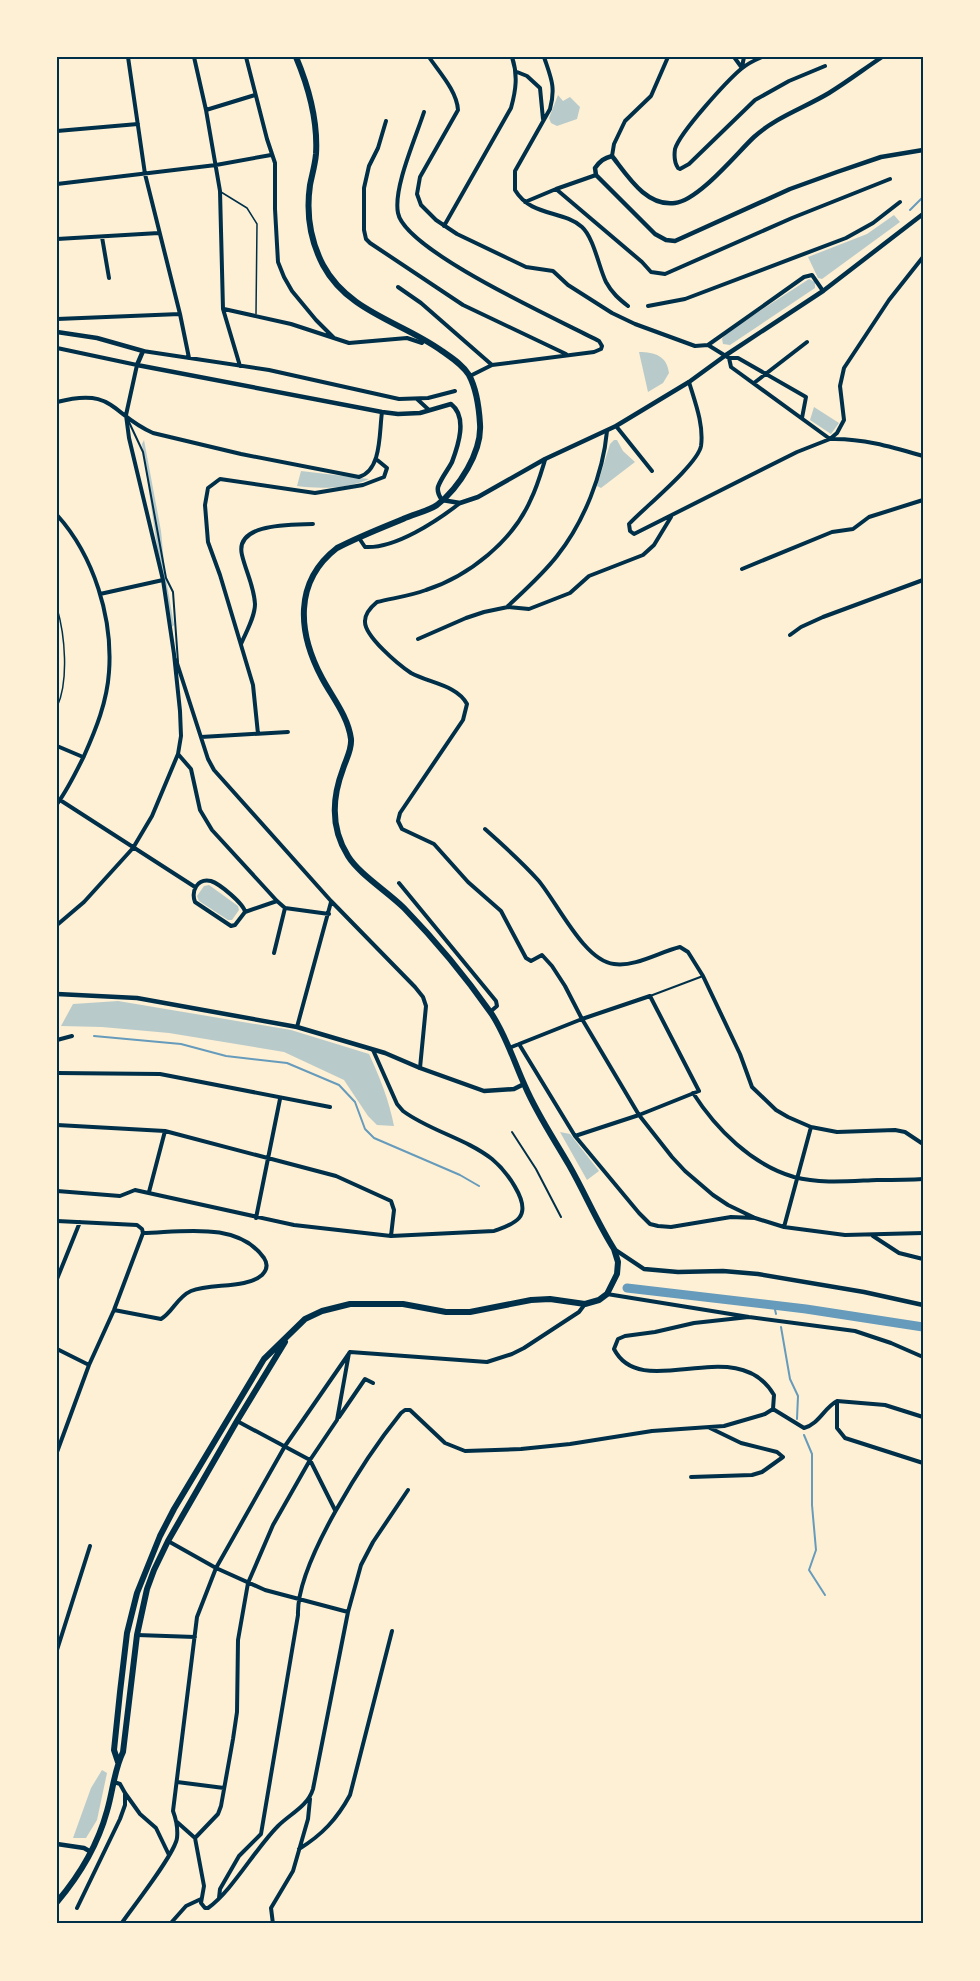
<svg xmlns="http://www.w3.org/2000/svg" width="980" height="1981" font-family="'Source Serif 4',serif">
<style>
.green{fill:#b9caca}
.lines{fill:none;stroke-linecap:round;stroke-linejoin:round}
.stream{stroke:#669bbc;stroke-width:2}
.canal{stroke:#669bbc;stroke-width:9}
.service{stroke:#003049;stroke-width:1.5}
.pedestrian{stroke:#003049;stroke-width:2}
.minor{stroke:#003049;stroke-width:4}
.tertiary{stroke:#003049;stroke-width:4.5}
.secondary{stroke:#003049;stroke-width:4.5}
.trunk{stroke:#003049;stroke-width:6}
.neatline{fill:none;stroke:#003049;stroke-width:2}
</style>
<rect width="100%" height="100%" fill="#fdf0d5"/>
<path class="green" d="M558,95l5,6 7,-4 10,10 -3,12 -20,7 -6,-3 -2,-5z
M894,215l6,7 -78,57 -4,-1 -10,-21 59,-23z
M809,279l6,3v6l-85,57 -7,-1 -1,-5 4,-6z
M639,352c16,0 28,4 30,21l-6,10 -15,9z
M814,407l25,16 -8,11 -21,-14z
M144,440l17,91 4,42 9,52 -2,2 -15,-81 -15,-102z
M614,440h3l6,11 12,11 -34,26 -4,-2 13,-42z
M301,471l68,8c-20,10 -51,10 -72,7z
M209,885l29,21 1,4 -7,10h-4l-29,-19 -2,-5 7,-10z
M118,1001l173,29 78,24c11,24 20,46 25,72l-17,-1 -9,-9 -24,-36 -60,-28 -115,-19 -67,-6 -41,-1 12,-22z
M560,1132l10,2 29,37 -12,9z
M102,1770l5,3 -10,47 -11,18h-13l18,-50z"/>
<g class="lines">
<path class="stream" d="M910,210l13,-13
M94,1036l87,8 45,12 61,7 52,22 16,17 10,27 9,9 86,37 19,11
M774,1305l2,9
M781,1327l9,52 8,17 -1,23
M804,1435l8,19v51l4,45 -7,20 16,25"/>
<path class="canal" d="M627,1288l179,21 117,18"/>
<path class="service" d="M221,192l26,16 10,16 -1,90
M57,608c8,27 12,73 0,99"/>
<path class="pedestrian" d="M128,420l15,32 23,126 7,14 5,70
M650,996l53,-20
M512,1132l24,37 25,48"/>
<path class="minor" d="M128,57l17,117 35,140 9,44
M194,57l12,53 14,81 3,118 17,57
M246,57l21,82 8,24v46l3,53 6,15 8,14 24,29 18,18
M429,57c10,15 28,34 29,53l-38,67 -3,17 4,11 15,15 21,14 69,33 27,4 15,14 44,28 23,11 60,22 13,-1 21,13h9l68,39 -4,21
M544,57c7,21 12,30 6,52l-35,62v19c16,27 48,20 67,37 12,11 17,41 24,55 6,11 13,17 22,24
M734,57l8,11
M762,57c-7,3 -15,7 -21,12 -14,12 -61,63 -66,80 -1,7 -1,13 3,19l2,1 9,-5 66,-64 34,-19 36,-15
M742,67l2,-10
M517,72l10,4 13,12 3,31
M206,110l49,-15
M424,112c-8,25 -31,76 -26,101 7,38 163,108 201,128l3,5 -1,3 -7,3 -102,13 -22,11
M386,121l-8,27 -9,18 -5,22v42l2,9 4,4 93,62 103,49
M57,131l81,-7
M612,156l2,-12 11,-23 26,-25 17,-39
M57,184l159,-19 55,-10
M556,189l86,73 9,10 14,2 127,-56 98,-39
M525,202l31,-13 40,-14
M444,226l67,-118c5,-18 7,-33 1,-51
M102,237l7,41
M57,239l102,-6
M398,287l23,16 71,62
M648,306l37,-7 161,-61 27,-15 27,-21
M224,309l67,15 58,19 58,-5 15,5 2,-3
M57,319l123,-5
M708,345l96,-68 8,-2 11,16
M57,348l80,17 -11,50 3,23 34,142 11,74 6,57 1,25 -3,18 -26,62 -19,32 -49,54 -27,23
M143,351l126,19 130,29 29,-1 27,-7
M729,358l2,9 99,72c32,-1 62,8 93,17
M689,382c6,20 15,43 12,64 -3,18 -57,62 -72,78l1,7 4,3 163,-82 33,-13 7,-6 7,-13 -4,-34 4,-18 45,-68 34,-43
M754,383l53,-41
M417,399l12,11
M57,402c58,-15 53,12 96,31l88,21 118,23c23,-7 20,-44 23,-65
M616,426l36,45
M545,460c-4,13 -8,27 -14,39 -18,42 -62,77 -105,91 -16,6 -33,8 -49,12 -6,5 -12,12 -12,19 -1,15 34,44 46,52 18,10 46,12 56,31l-4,16 -63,93 -2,8 4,8 32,15 34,38 33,29 25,47 5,3 11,-6 10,11 13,20 17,33 57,96 33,42 13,14 28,24 15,10 27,13
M57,515c37,41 56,103 52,157 -2,30 -13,57 -25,84 -8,16 -16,33 -27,48
M359,538l6,9c30,2 72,-26 95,-44
M742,569l90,-37 21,-3 16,-12 54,-17
M100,594l63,-14
M508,606c17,-16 35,-32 49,-50 27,-34 46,-82 50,-125
M790,635l11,-8 22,-10 100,-37
M418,639l48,-21 18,-6 24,-5 21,2 41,-16 19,-17 54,-21 11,-10 17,-28
M241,644c5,-12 14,-27 14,-40 -1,-18 -9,-32 -13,-49 -8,-33 53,-30 71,-31
M176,660l32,99 6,11 117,131 84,86 8,10 3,9 -6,62
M258,734l-5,-49 -33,-110 -12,-33 -3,-37 3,-17 12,-9 95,14 48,-8 21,-8 3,-9 -11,-9
M201,737l87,-5
M57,746l26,11
M178,754l13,15 9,41 12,20 65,71 8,7 44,6
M60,800l135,87
M485,829c18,16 37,33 53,51 19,22 46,81 76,84 22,3 45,-12 66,-17l8,5 15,24 37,78 12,33 24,23 12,7 23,10 26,5 58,-2 10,2 18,12
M399,883l97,118 1,5 -7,6
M245,912c-1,-8 -25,-28 -34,-31 -14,-3 -20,10 -16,21l36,24 4,-1 10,-13 32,-11
M274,953l11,-45
M297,1027l34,-125
M57,1040l15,-4
M519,1044l56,92 64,77 11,11 8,2 13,1 60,-10 24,1 29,9 61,8 78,-2
M509,1048l73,-29 68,-23 49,95 -60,24 -64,21
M57,1073l103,1 170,33
M693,1093c23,36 59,72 101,84 27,7 56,4 83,3 15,0 31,0 46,-1
M57,1125l108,6 171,45 55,25 3,9 -3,26
M57,1191l63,5 15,-6 159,35 97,11 103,-5c8,-3 19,-6 25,-13 13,-15 -15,-49 -27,-59 -27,-21 -62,-28 -89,-48l-6,-7 -24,-54
M149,1192l16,-61
M256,1218l24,-119
M57,1221l80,4 5,4 1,4 -29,77 -25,55 -32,87
M784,1227l27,-100
M873,1236l26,17 24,6
M57,1279l23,-57
M607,1294l142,23 106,14 36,12 32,14
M114,1310l47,9c12,-7 16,-22 30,-28 20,-8 55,-2 71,-16 5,-5 6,-11 2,-17 -26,-37 -81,-26 -121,-25
M57,1349l32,16
M350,1352l137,10 25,-8 12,-6 55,-36 6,-8
M837,1401v27l8,10 78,25
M773,1409l31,19c15,-4 20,-20 33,-27l48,4 38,12
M339,1417l26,-38 8,4
M237,1421l73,39 25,50
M691,1477l61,-2 10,-3 21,-15 -6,-5 -36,-9 -31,-15
M168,1541l48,27 49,22 83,22
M137,1635l58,2
M57,1650l33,-104
M114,1782l6,2 5,9 15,21 16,14 13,27
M177,1782l47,6
M177,1822l18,16 9,48 -3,17 4,5h3c24,-17 47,-59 70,-82 12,-12 30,-20 35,-37l35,-177 13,-47 12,-23 35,-52
M195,1838l23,-24 3,-8 12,-67 4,-27 1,-72 10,-57 25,-58 37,-65 27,-40 12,-67
M299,1849c23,-14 38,-30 51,-54l42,-164
M219,1898l1,-9 19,-33 22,-22 37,-219c-2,-52 69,-160 103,-202l4,-3h5l35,33 20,8 56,-2 49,-5 82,-13 72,-5 41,-12 8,-5 1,-14c-37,-64 -132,9 -160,-46l4,-10 7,-3 30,-4 39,-9 55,-6
M77,1908l43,-89 5,-14v-12
M121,1924c11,-16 54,-70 56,-86 1,-9 -1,-19 -4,-27l24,-194 19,-49 69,-122 65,-94
M170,1924l16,-18 15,-7
M273,1924l-2,-16 22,-37 15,-52 2,-20"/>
<path class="tertiary" d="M882,57c-18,12 -35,25 -53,36 -25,15 -53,24 -75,44 -18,17 -55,63 -79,66 -29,4 -48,-28 -63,-47 -8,2 -12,5 -17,12l1,7 59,59 11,6 9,1 115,-52 47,-17 44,-15 42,-7
M57,332l40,6 46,13 -6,14 245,47 16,2 22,-1 31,-9c17,13 7,42 1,58 -4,8 -11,16 -14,25 -1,5 1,9 4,13l18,3 18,-6 67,-38 71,-33 73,-44 37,-27 97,-64 100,-77
M614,1249l30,20 34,3 45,-1 35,3 106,18 59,13
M57,1844l27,4 7,4"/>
<path class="secondary" d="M57,994l80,4 160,29 88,26 35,15 64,23 30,-2 10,-5"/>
<path class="trunk" d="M118,1762l-4,-12 6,-58 7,-59 10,-40 23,-57 14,-27 90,-150 41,-40 17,-8 28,-7h53l43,8h24l61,-12 19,-1 35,5 14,-4 8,-6 10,-20 1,-12 -4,-13c-17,-27 -29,-56 -45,-84 -15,-26 -32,-51 -44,-79 -11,-24 -19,-51 -34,-73 -26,-37 -56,-73 -87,-105 -16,-16 -45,-34 -56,-52 -17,-27 -16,-58 -5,-87 3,-10 9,-19 8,-30 -3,-23 -19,-42 -29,-61 -24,-45 -29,-96 15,-130 21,-11 44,-20 66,-29 11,-5 25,-8 34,-14 22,-17 45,-53 43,-81 -1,-17 -3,-34 -11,-49 -6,-10 -17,-17 -27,-24 -40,-29 -94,-39 -119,-86 -13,-25 -17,-52 -13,-80 2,-10 5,-20 6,-31 2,-33 -7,-66 -20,-97
M57,1902c22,-26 41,-58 50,-91 6,-20 7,-41 16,-59l14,-117 10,-46 7,-19 14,-29 69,-120 48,-79"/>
</g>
<rect width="980" height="1981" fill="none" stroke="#fdf0d5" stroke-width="117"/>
<rect x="58" y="58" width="864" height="1864" class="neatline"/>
</svg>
